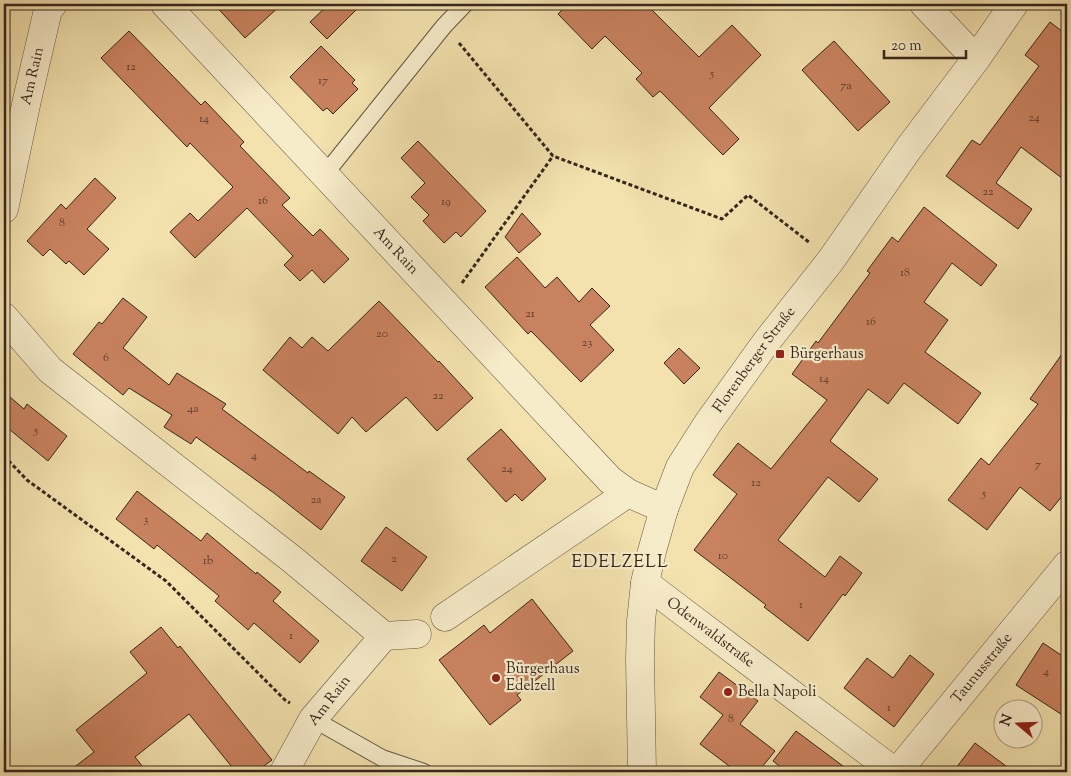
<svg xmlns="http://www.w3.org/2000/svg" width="1071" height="776" font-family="'Sorts Mill Goudy',serif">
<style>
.building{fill:#c9825f;stroke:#36261e}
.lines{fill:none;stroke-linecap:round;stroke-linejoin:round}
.service-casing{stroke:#655542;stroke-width:18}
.minor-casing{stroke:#655542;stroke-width:29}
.tertiary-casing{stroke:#655542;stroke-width:29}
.path{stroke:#36261e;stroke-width:3;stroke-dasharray:4 2.5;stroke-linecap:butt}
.service{stroke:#f7ecca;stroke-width:16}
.minor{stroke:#f7ecca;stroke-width:28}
.tertiary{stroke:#f7ecca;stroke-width:28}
.poi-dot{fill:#8f2418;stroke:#f7ecca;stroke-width:2}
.labels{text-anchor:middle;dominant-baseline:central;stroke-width:4.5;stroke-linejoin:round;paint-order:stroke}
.number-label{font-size:12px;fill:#5b3d2e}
.street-label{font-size:15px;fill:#36261e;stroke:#f7ecca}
.poi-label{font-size:15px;fill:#36261e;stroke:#f7ecca;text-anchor:start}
.quarter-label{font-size:18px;letter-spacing:1px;fill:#36261e;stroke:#f7ecca}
</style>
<rect width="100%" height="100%" fill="#f3e2ae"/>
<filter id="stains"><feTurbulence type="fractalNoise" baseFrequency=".004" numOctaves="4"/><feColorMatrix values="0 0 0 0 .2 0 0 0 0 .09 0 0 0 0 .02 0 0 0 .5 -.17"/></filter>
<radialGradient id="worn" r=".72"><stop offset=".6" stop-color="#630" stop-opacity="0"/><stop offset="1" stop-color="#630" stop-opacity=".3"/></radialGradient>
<path class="building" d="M214,4h68l-37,34z
M329,4h33l-35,35 -17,-17z
M568,4h78l53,53 33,-32 29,30 -52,53 30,31 -16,16 -63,-64 -7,6 -17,-18 6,-6 -37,-37 -13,13 -34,-35z
M1050,22l17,13v147l-46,-35 -25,36 36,26 -14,20 -72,-53 26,-36 8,5 59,-79 -14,-11z
M129,31l72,74 4,-4 39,41 -4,4 50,52 -8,7 31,31 7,-7 29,30 -25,24 -12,-13 -12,11 -16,-16 9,-9 -46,-48 -52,50 -25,-26 20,-19 8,8 35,-34 -43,-44 -3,4 -86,-89z
M834,41l56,61 -32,29 -56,-61z
M321,46l34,34 -3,3 6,6 -25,25 -6,-6 -4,3 -33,-34z
M418,141l68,70 -25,26 -5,-5 -12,11 -21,-22 6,-6 -18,-18 14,-14 -24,-25z
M95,178l21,20 -29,31 22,20 -25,26 -15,-14 -3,3 -16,-15 -7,7 -16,-15 34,-37 5,5z
M924,207l73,58 -16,21 -29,-23 -28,39 24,18 -23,32 56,41 -23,31 -54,-41 -16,21 -20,-15 -38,52 48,38 -19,23 -31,-25 -50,63 47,37 15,-21 22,17 -17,23 -2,-2 -35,47 -44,-34 2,-2 -72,-55 43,-56 -24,-19 25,-32 33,26 56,-69 -35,-26 24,-33 2,2 52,-70 -3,-2 25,-34 6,5z
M522,213l19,21 -22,19 -14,-16z
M517,257l28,31 12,-11 22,25 13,-14 18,18 -20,19 24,25 -33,32 -50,-51 -3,3 -43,-47z
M123,298l24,19 -24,31 46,37 8,-12 49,31 -4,5 86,64 1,-2 36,26 -24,33 -47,-37 -78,-56 -5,7 -27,-17 8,-12 -43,-27 -6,7 -50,-41 26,-32 3,2z
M379,301l59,61 1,-1 34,37 -36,33 -31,-34 -40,35 -14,-15 -14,17 -75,-64 27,-33 12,11 10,-11 16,14z
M1067,347v143l-17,21 -30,-24 -33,43 -39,-30 33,-42 8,7 49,-61 -8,-5z
M679,348l21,20 -16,16 -20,-21z
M4,392l20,17 3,-5 40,32 -19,25 -44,-36z
M501,429l45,50 -24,22 -7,-7 -9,8 -39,-43z
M137,491l64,50 6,-8 49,41 1,-2 24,20 -8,9 46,40 -19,22 -46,-40 -6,7 -33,-29 4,-5 -62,-51 -3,4 -38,-30z
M386,527l41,30 -25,34 -41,-30z
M532,599l41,52 -56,44 4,5 -31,25 -51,-65 45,-35 6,8z
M161,627l17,21 2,-2 92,114 -16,12h-20l-47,-58 -54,43 12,15h-79l26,-20 -18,-22 71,-57 -17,-21z
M1043,643l24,16v59l-51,-33z
M910,655l24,19 -40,53 -50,-39 23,-30 26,20z
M719,672l39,29 -18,23 35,27 -17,21h-21l-37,-28 23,-29 -23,-18z
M796,731l55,41h-64l-14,-11z
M975,743l39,29h-61z"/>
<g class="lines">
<defs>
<path id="service" d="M325,174l119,-148 21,-22
M313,719l69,39 42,14"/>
<g id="minor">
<path id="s1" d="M165,4l445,476 18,13 36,16"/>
<path d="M924,4l52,55"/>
<path id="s2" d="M4,209l23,-109 21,-90 5,-6"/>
<path d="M4,317l46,53 243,190 91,76 -71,83 -29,53"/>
<path id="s3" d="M645,583l250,189"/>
<path d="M445,617l183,-124"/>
<path d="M384,636l33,-2"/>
<path id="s4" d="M897,772l170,-207"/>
</g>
<g id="tertiary">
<path id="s5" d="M642,772l-2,-113 1,-38 4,-38 7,-32 12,-42 16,-42 28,-44 59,-82 64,-81 78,-112 67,-89 38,-55"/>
</g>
</defs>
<use href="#service" class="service-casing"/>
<use href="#minor" class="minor-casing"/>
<use href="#tertiary" class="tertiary-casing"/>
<path class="path" d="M459,43l94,113 169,63 26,-24 62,48
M462,283l91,-127
M4,456l23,24 139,101 119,119 5,3"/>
<use href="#service" class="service"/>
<use href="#minor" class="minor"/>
<use href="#tertiary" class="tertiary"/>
</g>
<g class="poi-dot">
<rect x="775" y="349" width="10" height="10" rx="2.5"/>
<circle cx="496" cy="678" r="5"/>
<circle cx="728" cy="692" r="5"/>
</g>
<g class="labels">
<g class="number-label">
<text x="131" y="67">12</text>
<text x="712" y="74">5</text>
<text x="323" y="81">17</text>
<text x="846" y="86">7a</text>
<text x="1034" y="118">24</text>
<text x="204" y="119">14</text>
<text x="988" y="192">22</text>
<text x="263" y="201">16</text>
<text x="446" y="202">19</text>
<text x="62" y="223">8</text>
<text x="905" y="273">18</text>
<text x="530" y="314">21</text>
<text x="871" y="322">16</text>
<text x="382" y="334">20</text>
<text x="587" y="343">23</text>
<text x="106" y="358">6</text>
<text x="824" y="379">14</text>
<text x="438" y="396">22</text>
<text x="193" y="409">4a</text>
<text x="36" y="431">5</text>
<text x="254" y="456">4</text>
<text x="1038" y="465">7</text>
<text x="507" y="469">24</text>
<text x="756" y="483">12</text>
<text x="984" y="494">5</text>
<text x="316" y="500">2a</text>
<text x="146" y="520">3</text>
<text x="723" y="556">10</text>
<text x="394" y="559">2</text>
<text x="208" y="561">1b</text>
<text x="801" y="605">1</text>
<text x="291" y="636">1</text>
<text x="1046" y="672">4</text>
<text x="889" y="708">1</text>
<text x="731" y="719">8</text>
</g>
<g class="street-label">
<text stroke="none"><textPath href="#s2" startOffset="136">Am Rain</textPath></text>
<text stroke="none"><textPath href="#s1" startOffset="338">Am Rain</textPath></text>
<text stroke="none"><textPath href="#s5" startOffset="441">Florenberger Straße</textPath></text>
<text stroke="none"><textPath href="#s3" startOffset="82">Odenwaldstraße</textPath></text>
<text stroke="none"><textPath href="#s4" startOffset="134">Taunusstraße</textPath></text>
<text transform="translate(330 701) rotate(-52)">Am Rain</text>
</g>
<g class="poi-label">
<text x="790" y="354">Bürgerhaus</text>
<text x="506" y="669">Bürgerhaus<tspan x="506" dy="17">Edelzell</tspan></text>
<text x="738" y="692">Bella Napoli</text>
</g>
<g class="quarter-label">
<text x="620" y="563">EDELZELL</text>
</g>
</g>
<rect width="1071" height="776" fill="none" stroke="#f3e2ae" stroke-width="20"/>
<rect x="5" y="5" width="1061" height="766" fill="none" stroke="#36261e" stroke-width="2.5"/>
<rect x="10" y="10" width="1051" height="756" fill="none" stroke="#36261e"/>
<g transform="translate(1018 724) rotate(289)"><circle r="24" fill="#f7ecca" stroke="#aa9d85"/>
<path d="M0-4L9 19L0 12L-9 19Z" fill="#8f2418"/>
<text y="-8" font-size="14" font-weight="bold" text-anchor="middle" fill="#36261e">N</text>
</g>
<path d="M884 50v8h82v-8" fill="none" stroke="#36261e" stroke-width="2.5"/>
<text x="891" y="50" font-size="15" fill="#36261e" stroke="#f7ecca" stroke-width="4" paint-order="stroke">20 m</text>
<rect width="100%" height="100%" filter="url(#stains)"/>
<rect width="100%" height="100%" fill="url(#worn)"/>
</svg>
